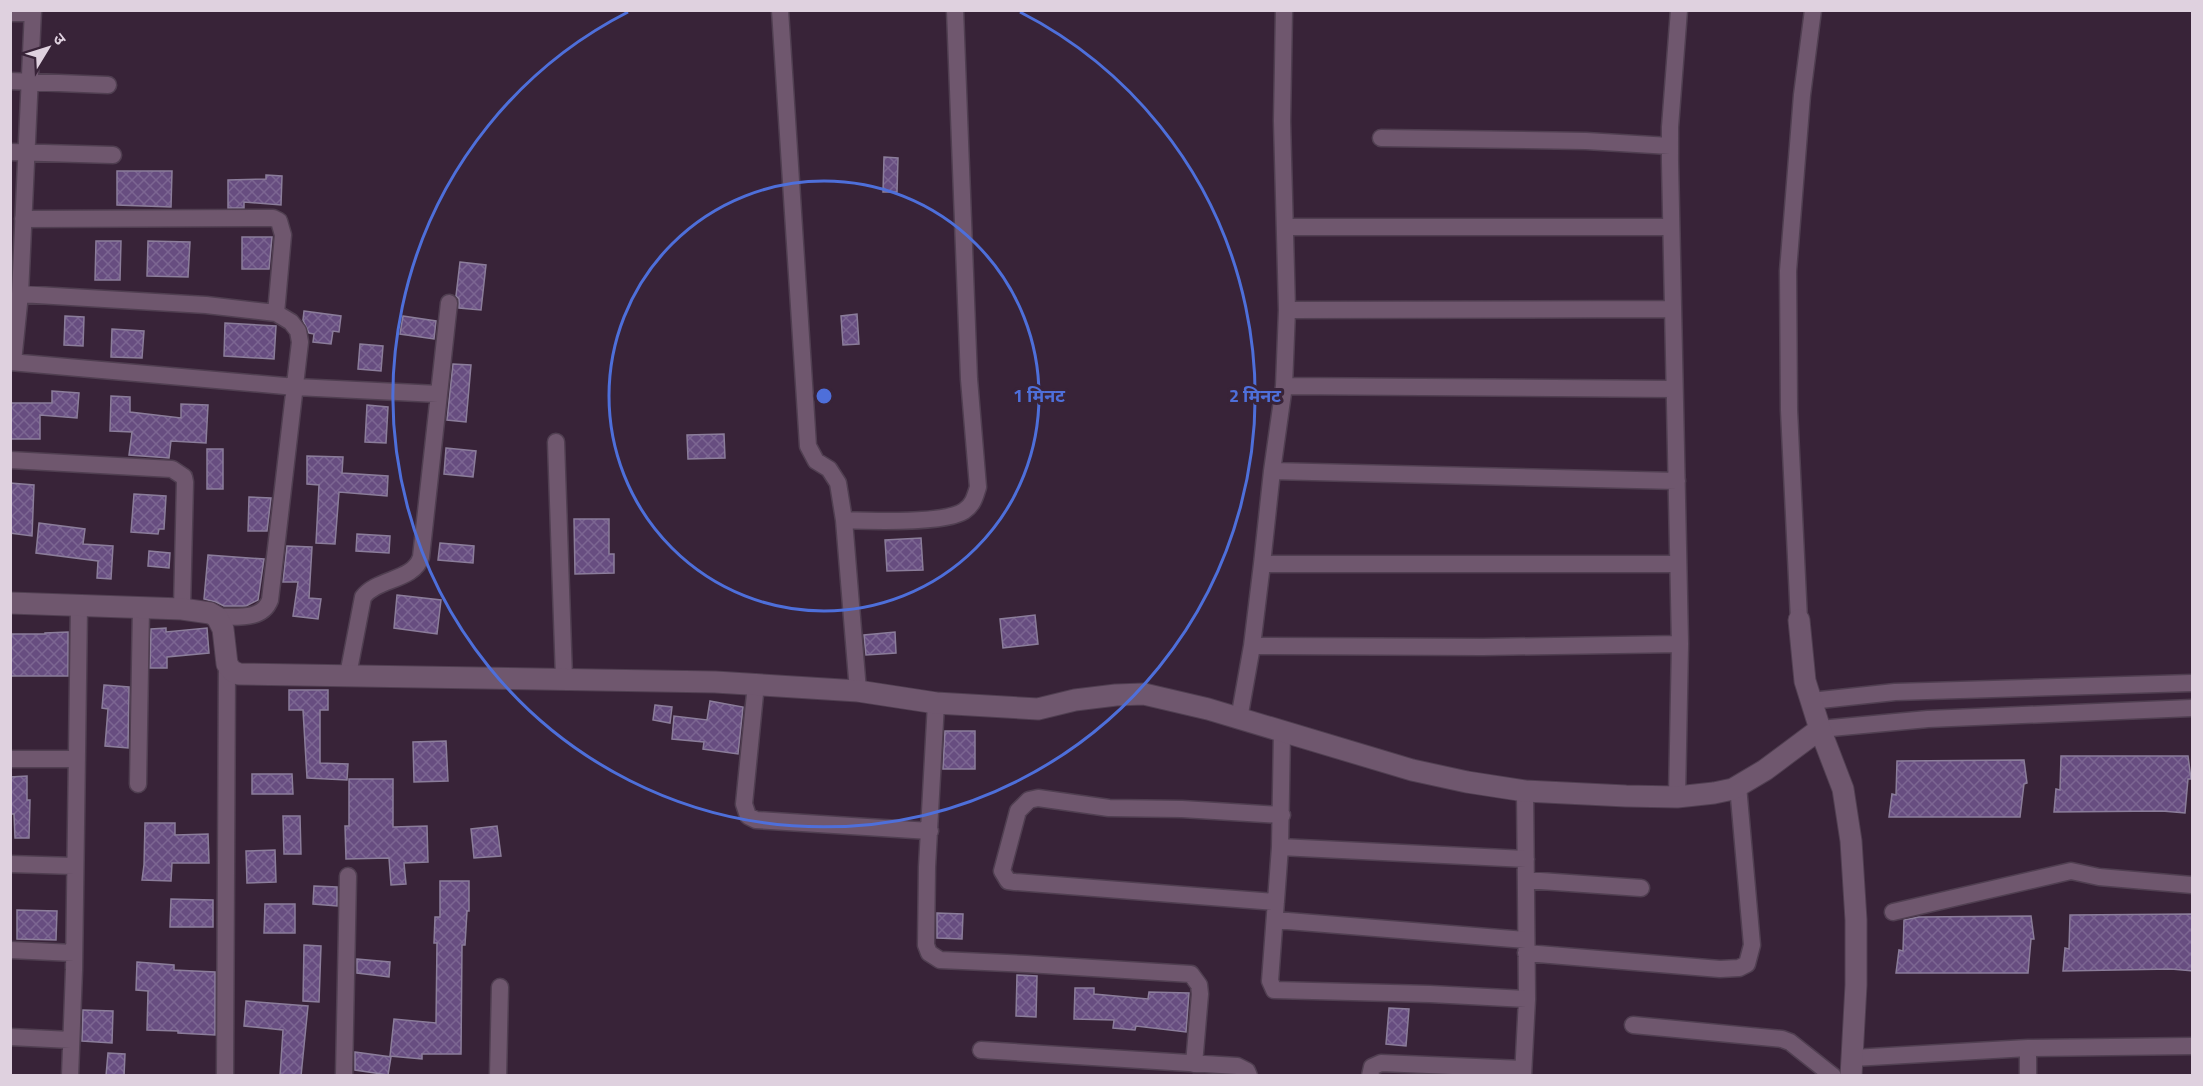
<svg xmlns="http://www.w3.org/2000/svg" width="2203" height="1086" font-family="'Titillium Web','Noto Sans Devanagari',sans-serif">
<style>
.building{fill:url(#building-cross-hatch);stroke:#8b7d9a;stroke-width:1.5}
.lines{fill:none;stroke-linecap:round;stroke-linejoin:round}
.minor-casing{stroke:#503f51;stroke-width:19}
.tertiary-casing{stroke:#503f51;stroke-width:23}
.minor{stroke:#6f576e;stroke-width:16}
.tertiary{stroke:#6f576e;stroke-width:21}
.ring{fill:none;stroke:#4e6fda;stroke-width:3}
.centre{fill:#4e6fda;stroke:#382338;stroke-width:3}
.ring-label{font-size:18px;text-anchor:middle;font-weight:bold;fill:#4e6fda;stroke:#382338;stroke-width:6;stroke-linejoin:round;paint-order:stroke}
</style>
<defs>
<pattern id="building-cross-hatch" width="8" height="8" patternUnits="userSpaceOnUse" patternTransform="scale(1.5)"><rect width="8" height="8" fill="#674d80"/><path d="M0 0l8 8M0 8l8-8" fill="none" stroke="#7c6692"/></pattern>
</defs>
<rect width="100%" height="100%" fill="#382338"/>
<path class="building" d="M884,157l14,1 -1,34h-14z
M117,171h55l-1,36 -54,-2z
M266,175l16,1 -1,29 -37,-3v6h-16v-28l38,-1z
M242,237h30l-3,32h-27z
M96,241h25l-1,39h-25z
M148,241l42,1 -2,35 -41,-1z
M460,262l26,3 -5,45 -22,-2v-9l-3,-3z
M304,311l37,5 -2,16 -6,-1 -2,13 -18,-2 1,-8 -5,-1 -6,-13z
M857,314l2,30 -16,1 -2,-29z
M65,316l19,1 -1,29 -19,-1z
M403,316l33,5 -2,18 -34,-5z
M225,323l51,3 -2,33 -50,-3z
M112,329l32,2 -2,27 -31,-1z
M360,344l23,2 -2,25 -23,-2z
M453,364l18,1 -5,57 -19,-2z
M52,391l27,2 -2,25 -37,-3v24h-30v-36h42z
M111,396l19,1v15l51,6v-14l27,1 -2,38 -35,-2 -2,17 -40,-3 3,-23 -22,-1z
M367,405l21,2 -2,36 -21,-1z
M724,434l1,24 -37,1 -1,-24z
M446,448l30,3 -3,26 -29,-3z
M207,449h16v40h-16z
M307,456l36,1 -1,16 46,3 -1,20 -48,-4 -4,52 -19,-1 3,-58 -12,-1z
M10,483l24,2 -2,51 -22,-3z
M134,494l32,2 -2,33h-5l-1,5 -27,-2z
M249,497l22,1 -4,33h-19z
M574,519h35v35h5v19l-39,1z
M39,523l46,6 -2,15 30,2 -2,33 -14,-1 1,-17 -62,-8z
M357,534l33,2 -1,17 -33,-2z
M921,538l2,32 -36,1 -2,-31z
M440,543l34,3 -1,17 -35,-3z
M287,546l25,1 -3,51 12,1 -3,20 -25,-3 5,-34h-15z
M149,551l21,2 -1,15 -21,-2z
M208,555l56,4 -6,41 -12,6h-22l-8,-4 -12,-3z
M397,595l44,5 -4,34 -43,-6z
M1035,615l3,29 -35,4 -3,-29z
M166,628v4l41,-4 2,25 -42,4v11h-17l1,-39z
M68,632v44h-58v-42h35v-1z
M895,632l1,21 -30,2 -2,-20z
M104,685l25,2 -1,61 -23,-2 3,-37 -6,-1z
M289,690h39v20h-8v53l28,1 -1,16 -40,-2 -4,-68h-14z
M710,701l33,6 -5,47 -35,-5 1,-7 -32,-3 2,-23 33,4z
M655,705l17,2 -2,16 -17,-3z
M945,731h30v38h-32z
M446,741l2,40 -34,1 -1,-40z
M2061,756h127l3,23h-3l-3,34 -23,-2 -108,1 2,-23 4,1z
M2024,760l3,23 -3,1 -4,33h-131l3,-23 4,1 1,-34z
M252,774h40l1,20h-41z
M27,776v24h3l-1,38h-14l-1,-24h-4v-37z
M349,779h44v48l34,-1 1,36 -24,1 2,21 -15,1 -2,-27 -43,1 -1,-33h4z
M283,816h17l1,38h-17z
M145,823h30v12l33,-1 1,29h-37l-1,18 -29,-1 2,-15z
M497,826l4,30 -27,2 -3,-29z
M275,850l1,32 -29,1 -1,-32z
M440,881h29v30h-2l-2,34h-3l-1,109h-39v5l-32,-3 4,-37 42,4 1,-80h-3l1,-26h5z
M314,886l23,1v19l-24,-2z
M171,899l42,1v27h-43z
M265,904h30v29h-31z
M17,910l40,1 -1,29 -39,-1z
M937,913l26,1 -1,25 -25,-1z
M2193,914v57l-22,-2 -108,2 2,-23 4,1 1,-34z
M2031,916l3,23h-3l-3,34h-132l3,-23 4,1 1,-31 15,-3z
M304,945l17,1 -2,56 -16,-1z
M357,959l33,3 -1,15 -32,-4z
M137,962l37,3v5l41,2v63l-37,-2v-2l-31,-1 1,-39 -12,-1z
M1017,975l20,1 -1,41 -20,-1z
M1075,988h19v6l54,5 1,-7 40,1 -3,39 -50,-6 -1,4 -22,-2 1,-8 -40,-1z
M246,1001l62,5 -7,70h-21l3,-46 -39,-4z
M1389,1008l20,1 -3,37 -20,-2z
M83,1010l30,1 -1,32 -30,-2z
M355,1052l36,5 -3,18 -33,-5z
M108,1053l17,1 -1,22h-18z"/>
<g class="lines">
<defs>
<path id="minor" d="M780,10l28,436 8,15 13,8 9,14 6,37 14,171
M1284,10l-2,111 5,189
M10,13h23
M10,81l98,4
M1381,138l205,3 84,5
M10,152l103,3
M23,219l250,-1 6,3 4,14 -7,78
M1286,227h385
M20,294l186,11 70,8 15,9 7,9 2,11 -30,258c-8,21 -34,16 -53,17
M1673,309l-386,1 -3,76 389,3
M10,362l286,25 142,7
M13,362l7,-68 13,-284
M1284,386l-12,85 405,10
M556,442l8,236
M10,460l162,9 12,8 1,5 -3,127
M1272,471l-10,93h415
M844,520c25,1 100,4 120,-9 9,-6 11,-14 14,-24l-9,-108 -14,-369
M1262,564l-10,82 231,1 197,-3
M1799,620l-10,-210 -1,-139 14,-176 11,-85
M348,675l15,-78c14,-19 51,-16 58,-40l28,-254
M756,684l-12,120 4,12 8,4 174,11
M1811,701l84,-9 297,-9
M936,703l-9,164 -1,78 3,8 11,7 87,4 164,10 8,11 1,9 -6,70
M1239,719l13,-73
M1820,729l108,-10 264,-11
M1282,732l-2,115 -10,134 4,9 156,4 97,5
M10,759h66
M138,784l3,-176
M1677,797l3,-153 -10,-482v-35l9,-117
M1280,847l246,12
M10,864l64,2
M1526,880l115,8
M1276,902l-261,-20 -7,-1 -6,-10 16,-60 11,-11 9,-2 71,10 73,1 100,6
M1893,912l178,-41 28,6 93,8
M1275,920l251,20
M10,950l64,3
M1526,953l194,16 19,-1 8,-4 5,-19 -14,-159
M1633,1025l149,14 8,3 43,34
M10,1037l61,3
M2028,1048v28
M981,1050l256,16 10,5 2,5
M1853,1058l175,-10 164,-2
M70,1076l4,-106 5,-364
M225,1076l2,-412
M344,1076l4,-200
M498,1076l2,-89
M1370,1076l2,-9 9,-4 142,6
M1523,1076l4,-77 -2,-208"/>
<path id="tertiary" d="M10,603l172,6 28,4 7,4 6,12 4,35 5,7 7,3 476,8 143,9 78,12 102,6 37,-9 41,-5 28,-1 64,15 204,61 55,12 58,9 101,5 51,1 37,-4 19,-4 32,-19 55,-41
M1799,620l6,61 15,48 23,60 8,52 5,79v65l-5,91"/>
</defs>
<use href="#minor" class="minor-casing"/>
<use href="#tertiary" class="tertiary-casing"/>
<use href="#minor" class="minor"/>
<use href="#tertiary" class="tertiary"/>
</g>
<g class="ring">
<circle cx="824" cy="396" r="215"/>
<path d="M1020 12A431 431 0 1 1 628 12"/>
</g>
<circle cx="824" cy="396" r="9" class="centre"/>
<g class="ring-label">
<text x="1039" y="402">1 मिनट</text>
<text x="1255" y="402">2 मिनट</text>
</g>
<rect width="2203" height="1086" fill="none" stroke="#dfd1df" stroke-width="24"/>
<g transform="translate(48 48) rotate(52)" stroke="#382338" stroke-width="4.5" paint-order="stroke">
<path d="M0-4.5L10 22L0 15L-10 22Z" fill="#dfd1df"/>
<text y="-9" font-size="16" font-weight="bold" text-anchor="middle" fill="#dfd1df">उ</text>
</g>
</svg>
